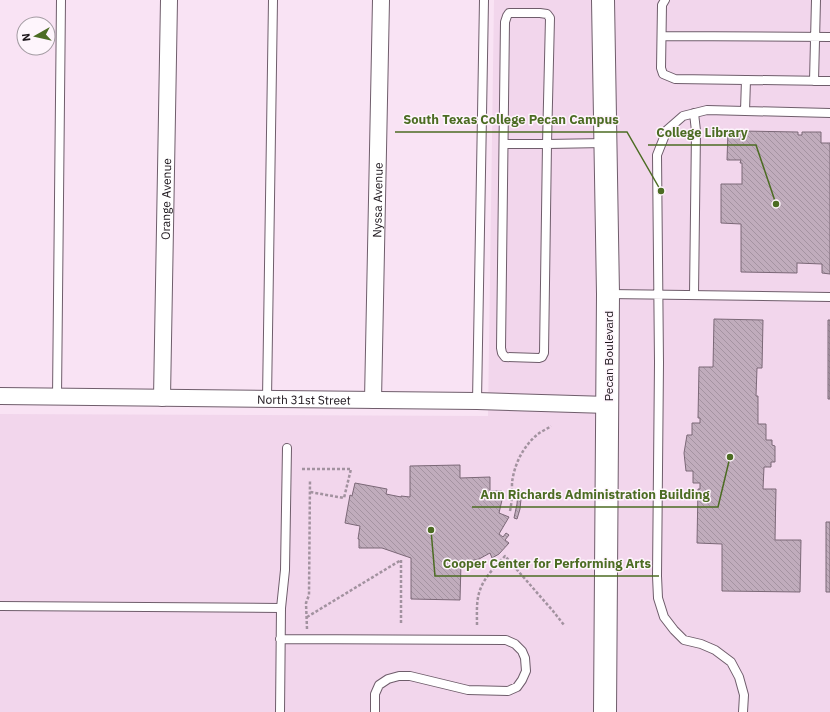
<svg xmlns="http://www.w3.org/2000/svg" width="830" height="712" font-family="'IBM Plex Sans',sans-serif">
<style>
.built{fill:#f2d6ec}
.building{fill:url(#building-back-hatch);stroke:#7b6877}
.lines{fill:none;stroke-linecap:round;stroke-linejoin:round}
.service-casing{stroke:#6f5d6b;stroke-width:10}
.minor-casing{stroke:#6f5d6b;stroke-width:18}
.secondary-casing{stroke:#6f5d6b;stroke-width:24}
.path{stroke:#a2929f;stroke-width:2.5;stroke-dasharray:3 2;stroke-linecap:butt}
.service{stroke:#fff;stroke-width:8}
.minor{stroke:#fff;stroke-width:16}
.secondary{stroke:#fff;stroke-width:22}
.labels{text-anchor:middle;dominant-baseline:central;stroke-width:3;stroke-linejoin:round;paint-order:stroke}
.street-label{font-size:12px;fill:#1b141a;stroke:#fef5fc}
.leader{fill:none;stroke:#4c6c23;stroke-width:1.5}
.callout-dot{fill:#4c6c23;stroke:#fef5fc;stroke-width:1.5}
.callout-label{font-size:13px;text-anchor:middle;font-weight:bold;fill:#4c6c23;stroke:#fef5fc;stroke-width:3;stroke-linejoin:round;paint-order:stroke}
</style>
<defs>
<pattern id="building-back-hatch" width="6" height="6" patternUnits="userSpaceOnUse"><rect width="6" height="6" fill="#c0acbc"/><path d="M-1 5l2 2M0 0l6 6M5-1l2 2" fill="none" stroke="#a493a1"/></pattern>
</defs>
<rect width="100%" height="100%" fill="#f9e3f4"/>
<path class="built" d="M494,0h336v712h-830v-298l488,2z"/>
<path class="building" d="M728,131h9v3h4v-3l57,1v3h4v-3h19v11h9v131l-8,-1v-9l-25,-1v10l-56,-1v-48l-20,-1v-39h21v-21h-2l1,-3h-14z
M714,319l49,1 -1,48h-5l-1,28h2v28h8v16h6v5l3,1v16h-4v5h-7l-1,22h13l-1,51h26l-1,52 -78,-1v-47l-25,-1 1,-54h2v-6h-7v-12h-7l-2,-18 3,-18h5v-12h8v-5h-2l1,-51h14z
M828,320h2v79h-2z
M460,465v13l30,-1v14h12v9l-3,13 10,4 -10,17 4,3 3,-4 3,2 -4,5 4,3 -10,11 -7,4 -2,-5 -11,6 -18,4 -1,37 -49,-1v-41l-29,-10h-23v-9h-1l2,-13 -15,-3 5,-28 2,1 3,-13 32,6 -1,5 15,3v-1l9,1v-31z
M518,491h3v8l-1,10 -3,10 -3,-1 3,-14z
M826,522h4v70h-4z"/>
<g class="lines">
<defs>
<path id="service" d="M665,0l-3,5 -1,63 2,6 12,5 155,2
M662,36l168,1
M814,81l2,-81
M745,111l1,-31
M694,113l2,18 -2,164
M504,144h43l-3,209 -2,4 -3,1 -34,-1 -3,-4 -1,-5 4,-326 2,-6 2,-3h31l7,1 3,4 -3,126 58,-1
M609,294l221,3
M57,397l4,-397
M267,399l6,-399
M477,401l7,-401
M0,606l281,2
M280,639l226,1 9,4 7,7 3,7 1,13 -4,9 -5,7 -9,4 -40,-1 -58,-14h-11l-11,3 -9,6 -4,9v18
M280,712l1,-104 4,-38 2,-122
M743,712l1,-17 -5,-18 -8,-15 -16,-12 -14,-6 -17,-4 -10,-10 -10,-13 -6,-19 -1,-22 2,-213 -2,-208 10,-25 16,-14 24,-6 123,3"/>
<g id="minor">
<path id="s1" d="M0,396l477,5 131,4"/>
<path id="s2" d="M162,398l7,-398"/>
<path id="s3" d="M373,400l8,-400"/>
</g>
<path id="secondary" d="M603,0l5,294 -3,418"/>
</defs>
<use href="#service" class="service-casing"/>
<use href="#minor" class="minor-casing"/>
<use href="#secondary" class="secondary-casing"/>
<path class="path" d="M302,469h49l-7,29 -34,-6
M510,511c2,-9 2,-18 2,-28 2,-18 11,-37 26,-49 4,-3 9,-5 13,-8
M307,617l94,-57v65
M477,625c0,-12 -1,-24 3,-35 5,-14 16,-24 25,-34l48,55 11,14
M307,629l-1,-26 3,-8 1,-115"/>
<use href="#service" class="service"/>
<use href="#minor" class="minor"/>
<use href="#secondary" class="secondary"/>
</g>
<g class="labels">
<g class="street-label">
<text stroke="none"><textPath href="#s2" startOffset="199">Orange Avenue</textPath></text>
<text stroke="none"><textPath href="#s3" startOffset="200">Nyssa Avenue</textPath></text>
<text transform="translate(608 356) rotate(-90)">Pecan Boulevard</text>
<text stroke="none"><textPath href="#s1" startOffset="304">North 31st Street</textPath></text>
</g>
</g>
<path class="leader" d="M661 191L627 132H395M776 204L756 145H648M730 457L718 507H472M431 530L435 576H659"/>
<g class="callout-dot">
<circle cx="661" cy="191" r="4"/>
<circle cx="776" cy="204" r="4"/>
<circle cx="730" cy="457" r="4"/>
<circle cx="431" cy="530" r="4"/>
</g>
<g class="callout-label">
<text x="511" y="124">South Texas College Pecan Campus</text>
<text x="702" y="137">College Library</text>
<text x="595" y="499">Ann Richards Administration Building</text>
<text x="547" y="568">Cooper Center for Performing Arts</text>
</g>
<g transform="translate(36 36) rotate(262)"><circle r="19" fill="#fef5fc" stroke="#a39ba2"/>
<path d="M0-3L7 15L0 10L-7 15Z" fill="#4c6c23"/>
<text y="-6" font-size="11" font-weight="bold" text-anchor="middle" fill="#1b141a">N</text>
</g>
</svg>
